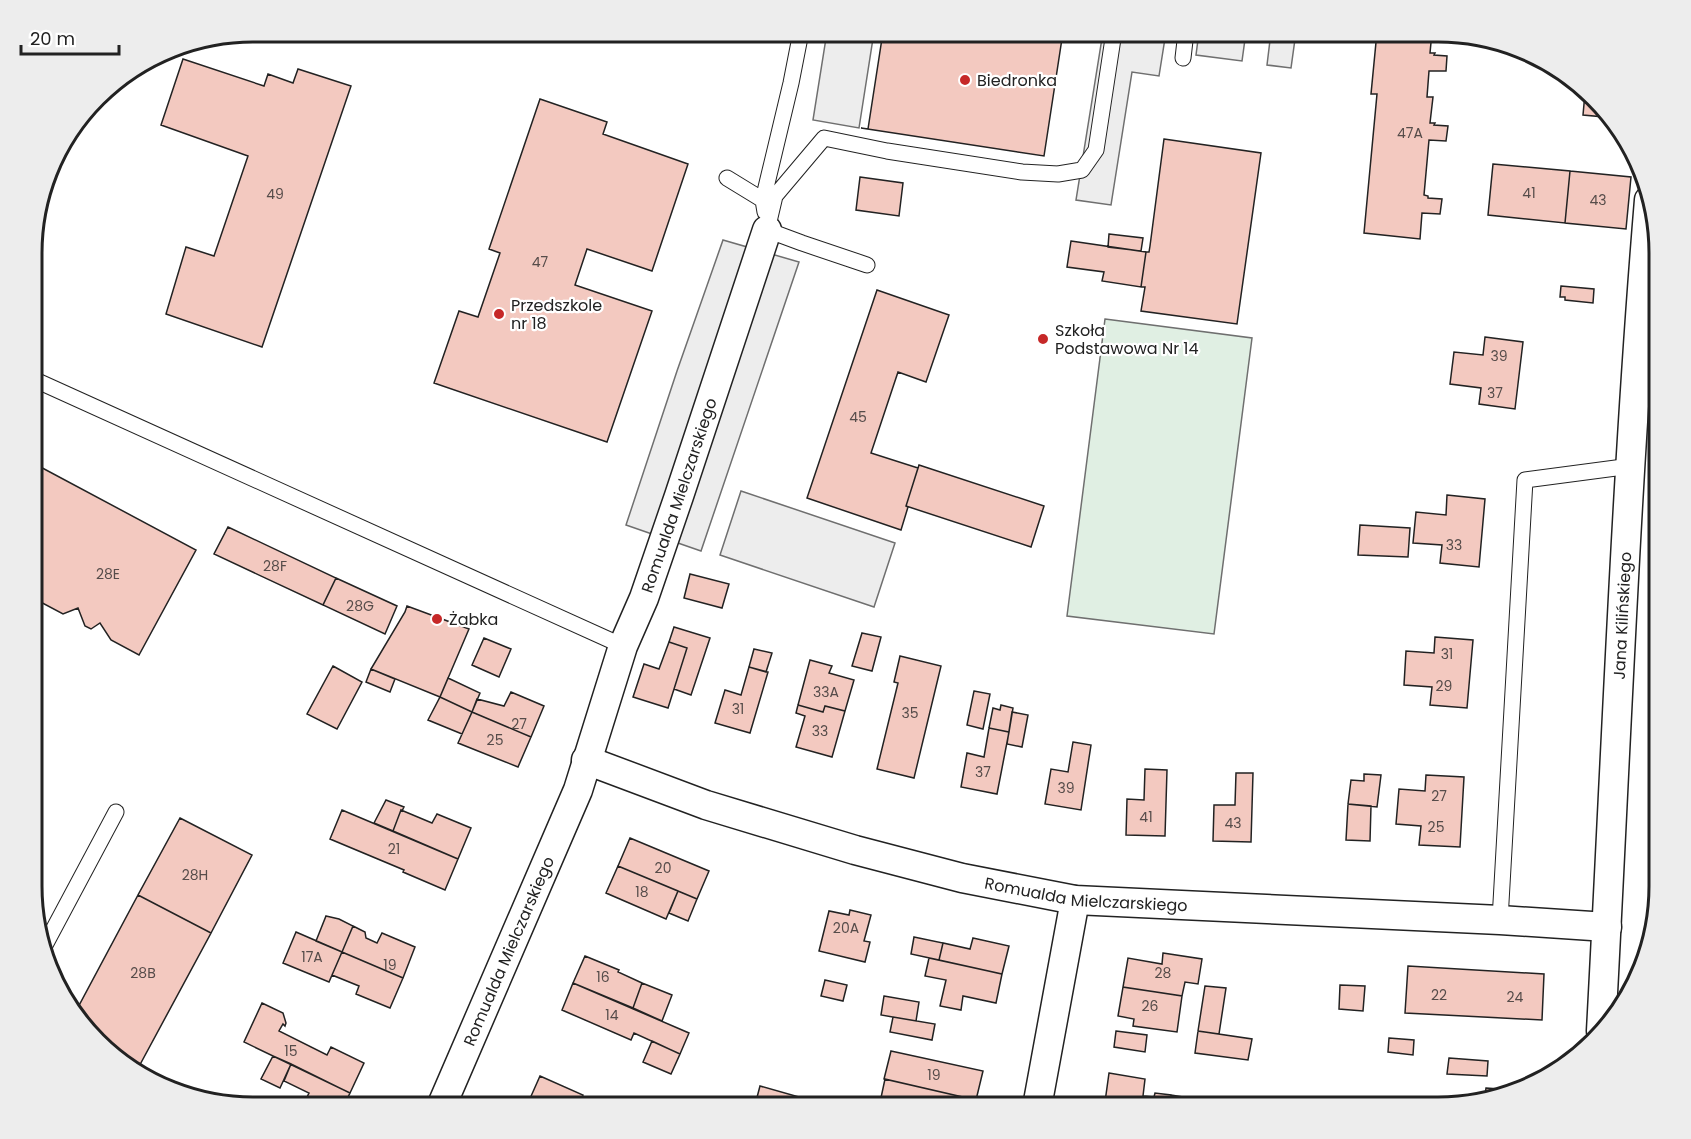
<svg xmlns="http://www.w3.org/2000/svg" width="1691" height="1139" font-family="Poppins,sans-serif">
<style>
.green{fill:#e0efe3;stroke:#6f6f6f;stroke-width:1.5}
.parking{fill:#ededed;stroke:#6f6f6f;stroke-width:1.5}
.building{fill:#f3c9c0;stroke:#222;stroke-width:1.5}
.lines{fill:none;stroke-linecap:round;stroke-linejoin:round}
.lane-casing{stroke:#222;stroke-width:17}
.street-casing{stroke:#222;stroke-width:31}
.lane{stroke:#fff;stroke-width:15}
.street{stroke:#fff;stroke-width:28}
.poi-dot{fill:#c62828;stroke:#fff;stroke-width:2}
.labels{text-anchor:middle;dominant-baseline:central;stroke-width:4.5;stroke-linejoin:round;paint-order:stroke}
.number-label{font-size:14px;fill:#564c4a}
.poi-label{font-size:16px;fill:#222;stroke:#fff;text-anchor:start}
.street-label{font-size:16px;fill:#222;stroke:#fff}
.rim{fill:none;stroke:#222;stroke-width:3}
</style>
<rect width="100%" height="100%" fill="#fff"/>
<path class="green" d="M1105,319l147,19 -38,296 -147,-18z"/>
<path class="parking" d="M827,32h47l-15,96 -46,-8z
M1103,32h63l-7,44 -27,-4 -21,133 -35,-5z
M1199,32h47l-4,29 -46,-6z
M1271,32h25l-5,36 -24,-3z
M723,240l76,22 -98,289 -75,-26 51,-154z
M741,491l154,52 -21,64 -154,-52z"/>
<path class="building" d="M883,32h180l-19,124 -183,-28 7,1z
M1377,32h55l-2,21h5l-1,2 13,1 -1,15h-17l-2,26h6l-3,26h5l-1,2 14,1 -2,15 -17,-1 -5,55 4,1v2l14,1 -2,15 -18,-1 -2,26 -56,-6 13,-139h-6z
M183,59l81,27 4,-12 25,9 5,-14 53,17 -89,261 -96,-33 20,-67 28,9 34,-100 -87,-31z
M1585,93l20,24 -22,-2z
M540,99l67,23 -4,12 85,30 -36,107 -65,-22 -12,36 77,26 -45,131 -173,-59 25,-72 19,6 22,-64 -11,-4z
M1164,139l97,14 -24,171 -96,-13 4,-24h-4l5,-35h3l1,-6z
M1493,164l77,7 -5,52 -77,-8z
M1570,171l61,6 -5,52 -61,-6z
M860,177l43,6 -4,33 -43,-6z
M1109,234l34,4 -2,13 -33,-4z
M1071,241l75,11 -5,35 -39,-6 2,-9 -37,-5z
M1561,286l33,3 -1,14 -28,-3v-3h-5z
M877,290l72,25 -23,67 -28,-10 -27,81 47,15 -12,38 2,1 -7,23 -94,-32z
M1485,337l38,5 -8,67 -36,-5 2,-16 -31,-4 4,-32 29,3z
M33,463l163,87 -57,105 -28,-15 -11,-17 -9,6 -6,-3 -7,-18 -15,6 -30,-16z
M919,465l125,41 -13,41 -125,-41z
M1447,495l38,4 -6,68 -39,-4 2,-18 -29,-2 3,-31 30,3z
M1360,525l50,3 -2,29 -50,-2z
M228,527l108,51 -13,27 -109,-51z
M690,574l39,10 -7,24 -38,-10z
M336,578l61,28 -12,28 -62,-29z
M407,606l62,23 -29,68 -69,-28 34,-57z
M674,627l36,11 -19,57 -17,-6 13,-41 -18,-6z
M862,633l19,4 -9,34 -20,-5z
M1435,637l38,3 -6,68 -37,-3 2,-18 -28,-2 2,-34 28,2z
M484,638l27,11 -12,28 -27,-12z
M669,642l18,6 -19,60 -35,-11 11,-33 15,5z
M754,649l18,4 -6,19 -17,-5z
M900,656l41,10 -27,112 -37,-9 21,-86 -4,-1z
M810,660l22,6 -3,7 25,7 -9,31 -20,-5 -2,6 -25,-7z
M333,666l29,16 -25,47 -30,-15z
M749,667l19,5 -18,61 -35,-10 10,-33 16,5z
M371,669l24,10 -5,13 -24,-10z
M448,678l32,15 -8,19 -32,-15z
M974,691l16,3 -7,35 -16,-4z
M511,692l33,14 -13,31 -59,-25 5,-13 27,7z
M440,697l32,15 -10,22 -34,-14z
M798,705l25,7 2,-6 20,5 -13,46 -36,-10 9,-31 -9,-3z
M1001,705l12,3 -4,24 -20,-4 4,-20 7,2z
M472,712l59,25 -13,30 -60,-24z
M1012,712l16,3 -6,32 -15,-3z
M989,728l20,4 -12,62 -36,-7 6,-34 17,4z
M1073,742l18,3 -10,65 -36,-6 6,-35 17,3z
M1145,769l22,1 -2,66 -39,-1 1,-36 17,1z
M1236,773h17l-2,69 -38,-1 1,-36h21z
M1364,774l17,1 -4,32 -29,-3 3,-24 13,1z
M1426,775l38,2 -4,70 -41,-2 2,-19 -25,-2 3,-35 26,2z
M386,800l18,7 -2,4 -1,-1 -8,21 -19,-8z
M1348,804l23,2 -1,35 -24,-1z
M342,810l116,49 -13,31 -42,-18 1,-2 -74,-31z
M401,810l31,13 5,-9 34,14 -13,31 -65,-28z
M180,818l72,37 -41,78 -73,-38z
M630,838l79,33 -12,28 -79,-33z
M618,866l60,25 -12,28 -60,-26z
M678,891l19,8 -9,22 -19,-8z
M138,895l73,38 -75,139 -18,-10 -43,-49z
M850,910l21,5 -7,26 6,1 -5,20 -46,-11 10,-40 20,4z
M326,916l13,3 14,7 -11,26 -26,-11z
M353,926l12,6 1,6 11,5 5,-10 33,14 -12,31 -61,-26z
M296,932l46,20 -13,30 -46,-19z
M914,937l29,6 -4,17 -28,-6z
M973,938l36,8 -7,28 -63,-14 4,-17 27,6z
M342,952l61,26 -13,30 -34,-14 3,-8 -27,-11z
M1163,953l39,6 -4,25 -13,-2 -3,14 -59,-9 5,-29 34,6z
M585,956l34,14 -1,2 24,11 -9,25 -60,-25z
M929,958l73,16 -6,29 -33,-7 -2,14 -21,-4 6,-26 -21,-4z
M1408,966l136,8 -2,46 -137,-7z
M825,980l22,5 -4,16 -22,-5z
M573,983l116,50 -9,21 -46,-21 -3,7 -69,-30z
M642,983l30,12 -10,26 -29,-13z
M1340,985l25,1 -2,25 -24,-2z
M1205,986l21,2 -7,46 -21,-3z
M1123,987l59,9 -5,36 -44,-6 1,-7 -16,-3z
M884,996l35,6 -3,19 -35,-6z
M262,1003l21,10 3,10 -1,3 -2,-2 -4,7 48,24 4,-8 33,16 -14,30 -106,-51z
M893,1017l42,7 -3,16 -42,-8z
M1116,1031l31,4 -2,17 -31,-5z
M1198,1031l54,8 -4,21 -53,-7z
M1389,1038l25,2 -1,15 -25,-3z
M652,1041l28,13 -9,20 -28,-12z
M891,1051l92,20 -7,29 -92,-21z
M273,1056l18,8 -11,24 -19,-9z
M1449,1058l39,3 -1,15 -40,-2z
M291,1064l59,29 -7,14h-41l7,-14 -25,-12z
M1109,1073l36,6 -2,17 11,1 1,-4 16,2 -2,12h-33l-31,-5z
M540,1076l43,19 -5,10 4,2h-44l-10,-4z
M885,1079l91,21 -2,7h-95z
M760,1086l39,11 -3,10h-32l-9,-2z
M1486,1088l27,2 -28,6z
M1171,1095l25,4 -2,8h-25z
M1105,1102l31,5h-32z"/>
<g class="lines">
<defs>
<path id="lane" d="M1183,58l3,-26
M727,178l36,22
M765,212l-2,-12 28,-117 10,-51
M767,230l8,-34 49,-58 63,13 135,21 36,2 24,-4 14,-20 18,-118
M767,230l35,13 65,22
M33,379l590,267
M1500,920l25,-440 106,-14
M44,947l72,-135"/>
<g id="street">
<path id="s1" d="M586,760l120,45 149,45 107,28 113,22 425,20 107,7"/>
<path id="s2" d="M1601,1031c15,-277 25,-555 48,-831"/>
<path id="s3" d="M441,1107l137,-317 45,-144 21,-48 35,-102 88,-266"/>
<path d="M1037,1107l38,-207"/>
</g>
</defs>
<use href="#lane" class="lane-casing"/>
<use href="#street" class="street-casing"/>
<use href="#lane" class="lane"/>
<use href="#street" class="street"/>
</g>
<g class="poi-dot">
<circle cx="965" cy="80" r="6"/>
<circle cx="499" cy="314" r="6"/>
<circle cx="1043" cy="339" r="6"/>
<circle cx="437" cy="619" r="6"/>
</g>
<g class="labels">
<g class="number-label">
<text x="1410" y="133">47A</text>
<text x="1529" y="193">41</text>
<text x="275" y="194">49</text>
<text x="1598" y="200">43</text>
<text x="540" y="262">47</text>
<text x="1499" y="356">39</text>
<text x="1495" y="393">37</text>
<text x="858" y="417">45</text>
<text x="1454" y="545">33</text>
<text x="275" y="566">28F</text>
<text x="108" y="574">28E</text>
<text x="360" y="606">28G</text>
<text x="1447" y="654">31</text>
<text x="1444" y="686">29</text>
<text x="826" y="692">33A</text>
<text x="738" y="709">31</text>
<text x="910" y="713">35</text>
<text x="519" y="724">27</text>
<text x="820" y="731">33</text>
<text x="495" y="740">25</text>
<text x="983" y="772">37</text>
<text x="1066" y="788">39</text>
<text x="1439" y="796">27</text>
<text x="1146" y="817">41</text>
<text x="1233" y="823">43</text>
<text x="1436" y="827">25</text>
<text x="394" y="849">21</text>
<text x="663" y="868">20</text>
<text x="195" y="875">28H</text>
<text x="642" y="892">18</text>
<text x="846" y="928">20A</text>
<text x="312" y="957">17A</text>
<text x="390" y="965">19</text>
<text x="143" y="973">28B</text>
<text x="1163" y="973">28</text>
<text x="603" y="977">16</text>
<text x="1439" y="995">22</text>
<text x="1515" y="997">24</text>
<text x="1150" y="1006">26</text>
<text x="612" y="1015">14</text>
<text x="291" y="1051">15</text>
<text x="934" y="1075">19</text>
</g>
<g class="poi-label">
<text x="977" y="80">Biedronka</text>
<text x="511" y="305">Przedszkole<tspan x="511" dy="18">nr 18</tspan></text>
<text x="1055" y="330">Szkoła<tspan x="1055" dy="18">Podstawowa Nr 14</tspan></text>
<text x="449" y="619">Żabka</text>
</g>
<g class="street-label">
<text stroke="none"><textPath href="#s3" startOffset="657">Romualda Mielczarskiego</textPath></text>
<text stroke="none"><textPath href="#s2" startOffset="416">Jana Kilińskiego</textPath></text>
<text stroke="none"><textPath href="#s1" startOffset="520">Romualda Mielczarskiego</textPath></text>
<text stroke="none"><textPath href="#s3" startOffset="170">Romualda Mielczarskiego</textPath></text>
</g>
</g>
<path d="M0 0H1691V1139H0ZM253 42H1438A211 211 0 0 1 1649 253V886A211 211 0 0 1 1438 1097H253A211 211 0 0 1 42 886V253A211 211 0 0 1 253 42Z" fill="#ededed" fill-rule="evenodd"/>
<path class="rim" d="M253 42H1438A211 211 0 0 1 1649 253V886A211 211 0 0 1 1438 1097H253A211 211 0 0 1 42 886V253A211 211 0 0 1 253 42Z"/>
<path d="M21 45v9h98v-9" fill="none" stroke="#222222" stroke-width="3"/>
<text x="30" y="45" font-size="18" fill="#222222" stroke="#ffffff" stroke-width="4.5" paint-order="stroke">20 m</text>
</svg>
